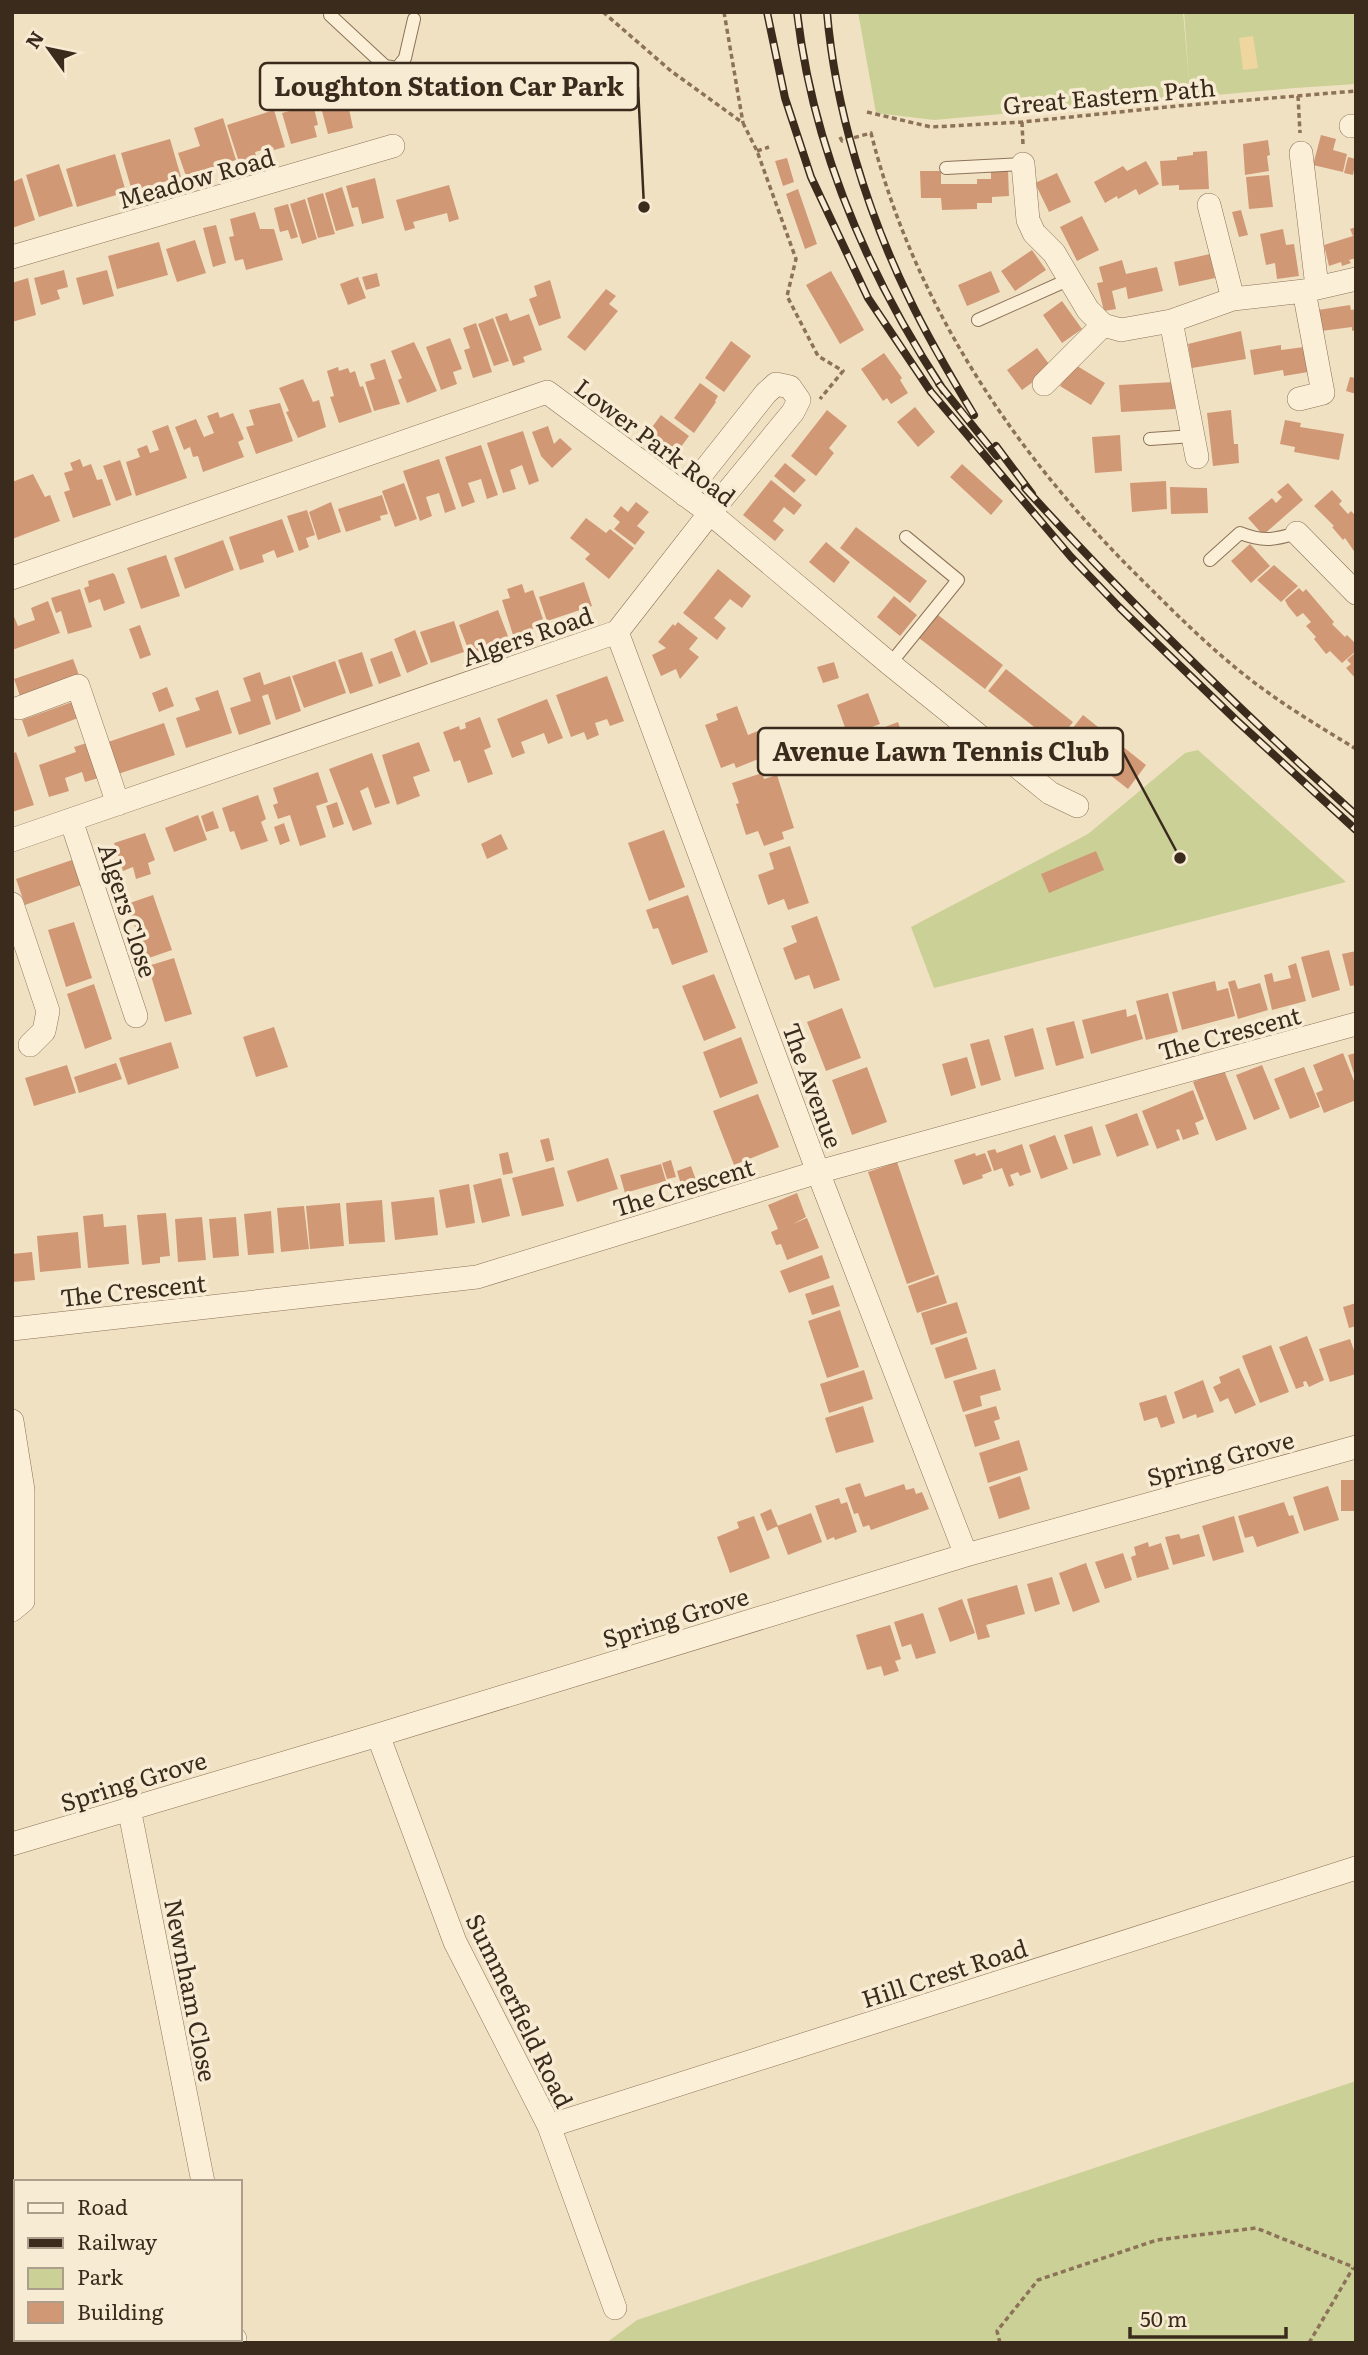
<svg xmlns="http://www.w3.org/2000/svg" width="1368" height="2355" font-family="Literata,serif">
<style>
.green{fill:#cbd096}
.sand{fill:#eed69e}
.building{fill:#d19876}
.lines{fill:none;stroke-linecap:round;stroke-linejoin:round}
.lane-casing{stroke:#8c7258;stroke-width:14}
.street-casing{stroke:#8c7258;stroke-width:24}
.path{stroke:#8c7258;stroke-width:3.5;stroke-dasharray:5 3.5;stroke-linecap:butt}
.lane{stroke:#fbefd7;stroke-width:12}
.street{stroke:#fbefd7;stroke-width:23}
.rail-casing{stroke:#3b2b1d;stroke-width:8}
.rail{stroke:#f8ebd3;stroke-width:5;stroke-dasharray:16;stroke-linecap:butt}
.labels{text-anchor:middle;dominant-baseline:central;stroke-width:7;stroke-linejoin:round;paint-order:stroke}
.street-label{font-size:24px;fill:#3b2b1d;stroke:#f8ebd3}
.leader{fill:none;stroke:#3b2b1d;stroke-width:2.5}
.callout-dot{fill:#3b2b1d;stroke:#f8ebd3;stroke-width:2.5}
.callout{fill:#f8ebd3;stroke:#3b2b1d;stroke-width:2.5}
.callout-label{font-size:26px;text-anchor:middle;font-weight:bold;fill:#3b2b1d}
</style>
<rect width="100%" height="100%" fill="#f1e1c3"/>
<path class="green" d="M858,12h325l7,78 -6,-78h172v72l-61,4 -361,32 -58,-7z
M1198,750l148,132 -412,106 -23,-61 177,-93 97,-81z
M1356,2081v262h-750l31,-23z"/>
<path class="sand" d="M1253,36l5,32 -15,2 -4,-32z"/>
<path class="building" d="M348,104l5,24 -25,6 -6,-23z
M308,106l1,4 5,-2 4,17 -4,1 3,11 -26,7 -9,-31z
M274,110l11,37 -11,3 -1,-3 -18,5 1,4 -17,6 -12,-37z
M223,118l13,42 -50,16 -8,-23 22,-7 -6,-18z
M1321,135l15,4 -3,11 14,4 -4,18 -30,-7z
M170,139l11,38 -49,14 -11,-38z
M1268,140l2,15 -3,1 2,15 -24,4 -2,-31z
M1207,151l2,38 -30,1v-5l-17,1 -2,-25 17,-1v-3l16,-2v-3z
M115,154l11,38 -49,15 -11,-38z
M1348,157l8,2 -3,16 -9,-2z
M787,158l7,24 -11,4 -8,-25z
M1146,161l13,23 -20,11 -3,-6 -18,10 -1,-3 -12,7 -11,-21 29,-16 4,5z
M59,164l14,42 -34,11 -13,-42z
M1008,170l1,26 -17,1v6h-15v6l-35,1 -1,-12h-20l-1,-27h21v13h36v-5h14v-8z
M1057,173l14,29 -22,10 -14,-29z
M1269,175l4,32 -24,2 -3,-32z
M22,178l13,42 -23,8v-46z
M375,178l9,40 -22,6 -4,-17 -6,1 -6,-22z
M449,185l10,34 -10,3 -2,-9 -34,9 2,6 -10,3 -9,-31z
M342,187l12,39 -18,5 -11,-38z
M798,189l19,55 -12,5 -19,-55z
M323,193l12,41 -17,4 -11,-40z
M305,199l12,40 -15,5 -12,-40z
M288,204l10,33 -7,2 -3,-9 -8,2 -6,-24z
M1241,210l7,25 -9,2 -7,-25z
M255,212l5,17h14l9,31 -37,10 -3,-11 -8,2 -6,-24 5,-1 -4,-17z
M1082,216l17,34 -22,11 -17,-34z
M216,225l10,38 -13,4 -10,-39z
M1356,227v31l-7,2 2,3 -9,3 -1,-4 -12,4 -5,-21 29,-9 -3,-7z
M1283,229l3,16 8,-1 5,32 -22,3 -2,-16 -9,2 -6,-31z
M195,240l11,33 -29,9 -11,-33z
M159,242l9,33 -51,14 -9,-33z
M1032,250l14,20 -31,21 -14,-20z
M1210,254l5,24 -36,8 -5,-24z
M1122,260l4,14 31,-7 6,24 -35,8 -2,-12 -14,4 4,18 -12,2 -7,-28 6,-1 -4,-15z
M64,270l4,17 -11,3 3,9 -19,6 -7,-27z
M107,270l7,26 -31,9 -7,-27z
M831,271l33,59 -24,14 -34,-59z
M991,271l9,21 -33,14 -9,-21z
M377,273l3,13 -14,4 -4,-13z
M358,277l8,21 -18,7 -8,-21z
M28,278l8,37 -24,7v-39z
M550,280l11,38 -22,8 -10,-27 8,-3 -3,-10z
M606,289l10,7 -7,8 9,7 -33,40 -18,-14z
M1062,301l20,28 -20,14 -19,-28z
M1350,305l1,5 5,-1v21l-4,1v-4l-31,4 -3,-21z
M507,313l3,8 19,-7 13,36 -19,7 2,5 -12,4 -18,-49z
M493,318l16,43 -15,5 -16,-42z
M476,323l16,49 -19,6 -9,-28 6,-2 -7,-20z
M1241,331l5,28 -54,9 -4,-24z
M450,338l12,31 -9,3 4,12 -16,6 -15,-43z
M731,341l20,15 -27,36 -19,-14z
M414,342l23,49 -30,12 -9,-23 4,-2 -11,-27z
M1281,345v5l23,-3 4,25 -24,4 -1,-6 -29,5 -4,-25z
M1037,348l15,20 -30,22 -15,-20z
M884,353l18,25 -2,2 8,13 -17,11 -4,-6 -4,3 -22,-32z
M385,359l15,45 -26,7 -9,-29 10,-3 -5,-15z
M1074,364l31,19 -14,22 -31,-19z
M338,367l1,4 9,-3 2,5 5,-2 5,16 3,-1 9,26 -33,11 -9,-26 4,-1 -7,-25z
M1350,377l6,1v16l-10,-3z
M303,379l10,23 6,-2 7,27 -28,11 -12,-26 3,-1 -10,-23z
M1174,382l1,27 -54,3 -2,-27z
M700,383l18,13 -3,5 1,1 -22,31 -20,-15z
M280,403l13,38 -37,13 -10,-27 8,-2 -5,-15z
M915,407l20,25 -17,15 -21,-25z
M827,410l20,16 -18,22 5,5 -18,23 -25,-20z
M1231,410l3,34h4l1,19 -26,3 -6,-53z
M218,412l2,6 13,-5 11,26 -6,3 6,15 -41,15 -5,-16 -5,1 -3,-10 -6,3 -9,-23 21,-8 8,18 10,-4 -7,-17z
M661,415l28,21 -17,23 -28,-21z
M1285,420l16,3 -1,4 44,7 -5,26 -45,-8 1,-5 -15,-3z
M168,425l19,53 -51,18 -10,-34 14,-5 -3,-8 10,-4 3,8 9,-3 -7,-19z
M548,426l6,18 6,-6 12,11 -20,19 -11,-12 -9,-24z
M523,431l16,50 -10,4 -7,-20 -12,5 6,19 -13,4 -16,-50z
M1120,435l2,36 -27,2 -3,-36z
M481,445l17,50 -11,4 -6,-20 -13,4 7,19 -13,5 -17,-50z
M80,459l3,8 8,-3 6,16 5,-1 9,26 -38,13 -9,-26 6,-2 -6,-17 9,-3 -3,-7z
M439,459l17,50 -11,4 -6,-20 -13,4 6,19 -12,5 -17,-50z
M120,460l12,35 -16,6 -13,-35z
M785,463l21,17 -12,13 -20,-17z
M962,464l41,37 -12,14 -41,-38z
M33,474l12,23 5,-2 10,26 -48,18v-57z
M771,480l31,25 -8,10 -10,-8 -11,14 11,9 -9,11 -32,-26z
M1166,481l1,28 -35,3 -2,-29z
M404,483l13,36 -22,8 -13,-36z
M1288,483l15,17 -40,35 -15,-17 24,-20 4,5 6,-6 -5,-5z
M1170,487l37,1 1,25 -37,1z
M1332,490l10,11 -3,3 9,10 3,-3 5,5v38l-11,-16 -2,2 -11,-13 2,-1 -20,-20z
M382,495l6,19 -8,2 1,4 -35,12 -8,-23z
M331,502l10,30 -23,8 -9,-28z
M636,502l13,10 -12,14 8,6 -10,13 -21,-16 6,-7 -7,-6 8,-10 7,6z
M307,510l8,25 -9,3 3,9 -10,4 -12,-35z
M586,518l20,15 4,-4 24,19 -25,31 -24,-20 5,-5 -20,-16z
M282,519l12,33 -17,6 -3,-8 -12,5 2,7 -24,8 -11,-33z
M856,527l71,54 -17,22 -70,-55z
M223,540l11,30 -49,19 -11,-31z
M826,542l24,20 -16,21 -25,-21z
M1250,544l20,22 -19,17 -20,-22z
M166,555l14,41 -39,13 -14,-41z
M1274,565l24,21 -17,16 -24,-22z
M718,569l33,27 -9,12 -12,-9 -16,19 12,10 -9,12 -34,-27z
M113,573l2,2 10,28 -21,8 -4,-12 -11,4 -5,-15 5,-2 -1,-5z
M584,582l8,24 -45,15 -8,-24z
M522,584l3,9 8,-3 12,35 -32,10 -11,-35 8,-2 -3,-9z
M1299,588l4,4 3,-3 28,33 -2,2 13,13 2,-2 9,9v7l-14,12 -12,-12 -4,3 -12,-15 2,-2 -10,-11 5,-4 -8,-9 -6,4 -9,-11 -3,-6z
M80,589l12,38 -24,7 -7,-23 -5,2 -5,-15z
M894,596l23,19 -17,21 -23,-19z
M48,601l12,32 -48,17v-38l6,14 17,-6 -4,-12z
M498,610l11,29 -39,15 -11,-29z
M938,615l65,50 -18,24 -66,-51z
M454,621l10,31 -33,11 -11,-31z
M678,622l20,16 -9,11 10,8 -19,22 -4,-10 -15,7 -9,-21 14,-7 -8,-6 15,-18 2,2z
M140,625l11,30 -11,4 -11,-30z
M415,630l13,34 -21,9 -13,-34z
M392,651l9,25 -22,8 -9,-25z
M362,652l11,34 -23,8 -12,-34z
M1356,652v27l-10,-11 5,-4 -4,-4z
M73,659l6,16 -59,21 -6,-17z
M335,661l11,32 -42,15 -12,-32z
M834,662l5,16 -16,5 -6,-16z
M1006,669l67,53 -17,22 -68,-53z
M260,672l4,13 26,-9 11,35 -25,9 -8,-26 -6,2 9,28 -32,11 -9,-27 21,-7 -8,-23z
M607,676l17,45 -14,5 -3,-7 -12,4 4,12 -12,5 -3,-8 -13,5 -15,-42z
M167,687l7,19 -15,6 -7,-19z
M218,690l14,43 -46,15 -10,-30 24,-8 -5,-12z
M868,693l12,31 -32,12 -11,-31z
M547,699l16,39 -15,6 -4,-11 -23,9 4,11 -13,5 -15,-39z
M72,702l6,16 -50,19 -6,-17z
M737,706l11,29 19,-8 9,25 -40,16 -2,-5 -13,5 -16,-43 13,-5 -2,-6z
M1083,715l63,50 -18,24 -64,-50z
M480,717l11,30 -7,3 9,24 -25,9 -8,-23 -6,2 -11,-30 16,-6 1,4 6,-2 -1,-5z
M898,722l12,34 -26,9 -12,-33z
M164,723l11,32 -57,19 -10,-32z
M93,741l12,35 -20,6 -3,-10 -17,6 4,13 -20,6 -10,-32 37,-13 -2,-5z
M419,742l11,29 -17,6 7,19 -23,9 -15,-50z
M16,752l18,53 -22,7v-58z
M372,753l18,50 -15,5 -7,-21 -8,4 12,33 -19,7 -24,-62z
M318,772l10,30 -12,4 10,31 -26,9 -10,-31 -12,4 -5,-14 5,-2 -5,-15z
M762,773l2,6 13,-4 17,53 -12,4 2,7 -20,7 -6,-15 -12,4 -10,-31 3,-1 -7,-20z
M258,795l8,24 -5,3 7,19 -27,9 -7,-19 -4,1 -8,-24z
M337,802l7,22 -11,4 -7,-22z
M213,811l6,17 -13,4 -5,-16z
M198,815l9,25 -33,12 -9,-24z
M284,823l6,18 -10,4 -6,-18z
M664,830l21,57 -36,14 -21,-58z
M145,833l10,27 -7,3 3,11 -15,5 -3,-12 -10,4 -9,-28z
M501,834l7,15 -21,10 -6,-15z
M790,846l19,57 -21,7 -4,-11 -16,6 -10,-30 16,-6 -5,-16z
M1096,851l8,19 -55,23 -8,-19z
M72,860l9,25 -56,20 -9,-26z
M153,895l19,55 -26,9 -19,-55z
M688,895l20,57 -36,13 -14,-37 -5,1 -7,-19z
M817,916l23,64 -26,9 -5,-14 -14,5 -12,-32 14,-6 -6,-16z
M74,922l18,56 -26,9 -18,-57z
M1329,950l11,40 -28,8 -11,-41z
M1356,951v34l-6,1 -8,-32z
M174,958l18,56 -27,8 -17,-56z
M1296,963l10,38 -34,9 -8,-35 8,-2 2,9 17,-4 -3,-12z
M714,974l22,54 -32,13 -22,-55z
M1235,980l3,9 22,-6 8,27 -30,9 -10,-37z
M1215,981l2,10 11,-3 7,28 -53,14 -10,-38z
M94,984l18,55 -27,10 -18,-55z
M1168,993l10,39 -32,8 -10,-39z
M842,1008l19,50 -35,13 -19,-49z
M1126,1009l1,8 9,-3 7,25 -52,15 -9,-34z
M1074,1021l10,37 -28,8 -10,-38z
M274,1027l14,40 -32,10 -13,-40z
M1033,1028l11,41 -29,8 -11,-41z
M741,1037l17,46 -38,15 -17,-46z
M989,1039l12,41 -20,6 -11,-42z
M171,1042l8,26 -51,17 -9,-27z
M1343,1053l13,33v14l-32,13 -8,-20 7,-3 -10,-25z
M1356,1053v24h-1l-7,-22z
M967,1057l9,31 -25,8 -9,-32z
M116,1063l6,16 -43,14 -5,-16z
M67,1065l9,28 -42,13 -9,-28z
M1262,1065l18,44 -26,11 -18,-45z
M867,1067l20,55 -35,13 -20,-55z
M1304,1067l16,40 -30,12 -16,-40z
M1224,1070l23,59 -31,12 -23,-59z
M1193,1090l11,29 -9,4 4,11 -16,6 -4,-11 -3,1 4,10 -23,9 -15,-38z
M758,1094l21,53 -45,18 -21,-54z
M1137,1113l12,32 -32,12 -12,-32z
M1092,1126l9,29 -28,9 -9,-29z
M1055,1135l13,34 -27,10 -12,-34z
M549,1138l5,22 -8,2 -6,-22z
M1022,1144l9,28 -11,4 -2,-4 -8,3 4,10 -5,2 -7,-19 -8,3 -7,-20 8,-2 2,4z
M508,1152l5,21 -10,2 -4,-21z
M975,1153l1,3 9,-3 7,18 -10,4 1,3 -20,7 -9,-25z
M608,1158l10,31 -41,13 -10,-31z
M671,1160l5,17 -9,2 -5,-16z
M897,1162l38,112 -28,10 -39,-112z
M661,1164l5,17 -41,12 -5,-18z
M691,1166l6,17 -15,5 -5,-17z
M554,1167l10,39 -42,10 -10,-38z
M501,1178l9,38 -28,7 -9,-38z
M469,1184l6,39 -29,5 -7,-38z
M797,1193l9,24 -13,7 14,-6 12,30 -32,12 -6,-16 -5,1 -5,-13 7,-3 -10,-24z
M434,1197l4,38 -43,5 -4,-38z
M382,1200l3,42 -36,2 -3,-41z
M340,1203l4,43 -34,3 -4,-43z
M304,1206l5,43 -28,3 -4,-44z
M271,1211l3,42 -26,2 -4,-41z
M166,1213l4,43 -10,1v6l-18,2 -5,-50z
M103,1214l1,13 22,-2 3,39 -41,4 -5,-52z
M202,1217l4,43 -28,2 -3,-43z
M236,1217l3,39 -26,2 -4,-39z
M78,1232l3,36 -41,4 -3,-36z
M32,1252l3,28 -23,2v-28z
M822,1255l8,23 -41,15 -9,-22z
M938,1275l9,28 -30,10 -9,-27z
M833,1285l7,21 -28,9 -7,-21z
M957,1302l10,31 -36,12 -10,-32z
M1356,1303v23l-7,2 -6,-21z
M840,1310l19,57 -32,11 -19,-57z
M1307,1336l17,44 -15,7 -3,-6 -3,1 1,4 -8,3 -17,-42z
M967,1337l10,32 -32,10 -10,-31z
M1350,1339l6,17v18l-26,8 -11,-33z
M1271,1345l18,47 -29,11 -18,-47z
M1239,1368l17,37 -21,9 -7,-16 -8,4 -7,-15 8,-4 -2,-6z
M995,1369l6,21 -21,6 2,10 -19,6 -10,-31z
M864,1370l9,29 -44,14 -9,-29z
M1203,1380l11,32 -17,6 -1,-4 -13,5 -9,-27z
M1166,1395l9,28 -14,5 -4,-11 -13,4 -5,-18z
M863,1406l11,36 -38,11 -11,-35z
M996,1406l4,13 -6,2 6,18 -25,8 -10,-32z
M1019,1440l9,30 -40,13 -9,-30z
M1020,1476l10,33 -31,10 -10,-32z
M1341,1480h15v31h-15z
M860,1483l5,14 39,-13 2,6 8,-2 2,6 6,-2 7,17 -58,21 -2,-5 -6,2 -5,-14 -4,1 -9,-26z
M1328,1486l11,34 -35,11 -11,-34z
M839,1498l2,6 6,-2 10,30 -22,8 -1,-3 -7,3 -12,-34z
M1284,1502l5,14 4,-1 6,18 -42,14 -4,-11 -8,2 -7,-22z
M771,1509l7,17 -11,5 -7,-17z
M811,1513l11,29 -34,13 -11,-29z
M754,1516l16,42 -40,15 -13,-36 22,-9 -2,-6z
M1234,1516l10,36 -31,9 -11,-35z
M1179,1534l2,5 18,-5 6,22 -32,9 -8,-28z
M1148,1542l1,5 12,-4 8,26 -32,9 -6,-21 5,-2 -2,-8z
M1123,1553l9,27 -27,9 -10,-27z
M1086,1563l14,39 -27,10 -14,-39z
M1052,1577l8,27 -25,8 -8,-28z
M1017,1585l8,29 -39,11 4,12 -12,3 -11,-41z
M962,1599l13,34 -25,9 -12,-34z
M923,1613l13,40 -20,6 -5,-15 -9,3 -8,-25z
M890,1625l11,34 -6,2 4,10 -15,5 -3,-10 -14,4 -11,-35z"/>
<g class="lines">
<defs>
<path id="lane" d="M330,15l55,51 12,2 8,-10 9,-39
M946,168l77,-4
M978,320l92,-41
M1150,439l43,-3
M1210,560l30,-27c23,9 34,7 57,0
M890,664l68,-84 -52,-43"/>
<path id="street" d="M1351,126h5
M1301,153l16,134
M1023,164l5,56 6,13 20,20 34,57 15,15 18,5 50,-9 62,-22 71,-8 52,-12
M1209,205l24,94
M12,257l381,-111
M1171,321l26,136
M1044,384l59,-59
M1299,399l24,-6 -19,-102
M1297,533l59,60
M12,578l535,-186 163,121 180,151 160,129 27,13
M617,632l201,540 148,383
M19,708l59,-22 40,118
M71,820l65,196
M12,840l605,-208 93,-119 83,-101 6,-12 -9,-13 -14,-3 -10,9 -81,102
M12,904l36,107 -4,20 -14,14
M12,1329l465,-52 341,-105 538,-148
M12,1421l11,69v111l-11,9
M378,1735l77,207 94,184 66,182
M129,1808l74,374
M12,1844l366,-109 588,-180 390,-108
M549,2126l807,-258
M235,2339v1"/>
</defs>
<use href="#lane" class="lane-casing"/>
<use href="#street" class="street-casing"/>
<path class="path" d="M603,12l68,59 72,52 14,28 39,108 -9,37 31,60 25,15 -23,28
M724,12l19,111
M1298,96l2,37
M867,112l64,15 91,-5 155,-16 179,-15
M1022,122l1,23
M840,137l2,4 29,-8c45,178 150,330 280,456 37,37 76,75 119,105 28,20 57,37 86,55
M757,151l12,-4
M1000,2343l-3,-12 41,-51 119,-40 99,-12 100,40
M1309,2343l44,-75"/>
<use href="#lane" class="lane"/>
<use href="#street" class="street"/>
<defs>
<path id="rail" d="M767,12l18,86 26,79 57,121 63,94 140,165 48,50 117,113 120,110
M797,12c16,137 72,265 147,379
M827,12c8,96 40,200 82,286 19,40 42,79 65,117
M939,384l58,72
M996,446l36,48
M1025,488c104,115 216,223 331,327"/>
</defs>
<use href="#rail" class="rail-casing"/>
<use href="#rail" class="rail"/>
</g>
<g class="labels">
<g class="street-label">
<text transform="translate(1109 95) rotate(-5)">Great Eastern Path</text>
<text transform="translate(196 177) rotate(-16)">Meadow Road</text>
<text transform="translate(656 441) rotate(37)">Lower Park Road</text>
<text transform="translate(527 635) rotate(-19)">Algers Road</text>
<text transform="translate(129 910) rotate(72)">Algers Close</text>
<text transform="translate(1229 1032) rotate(-15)">The Crescent</text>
<text transform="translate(814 1085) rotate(70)">The Avenue</text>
<text transform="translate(683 1186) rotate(-17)">The Crescent</text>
<text transform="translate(133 1289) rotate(-6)">The Crescent</text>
<text transform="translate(1220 1457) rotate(-15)">Spring Grove</text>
<text transform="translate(675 1616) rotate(-17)">Spring Grove</text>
<text transform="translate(133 1780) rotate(-17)">Spring Grove</text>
<text transform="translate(944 1972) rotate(-18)">Hill Crest Road</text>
<text transform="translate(192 1990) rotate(79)">Newnham Close</text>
<text transform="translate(521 2010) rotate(64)">Summerfield Road</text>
</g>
</g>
<path class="leader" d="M644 207L638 87M1180 858L1123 752"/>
<g class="callout-dot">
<circle cx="644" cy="207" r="7"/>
<circle cx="1180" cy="858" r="7"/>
</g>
<g class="callout">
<rect x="260" y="63" width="378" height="47" rx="7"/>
<rect x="758" y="728" width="365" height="47" rx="7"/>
</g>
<g class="callout-label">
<text x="449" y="96">Loughton Station Car Park</text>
<text x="941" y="761">Avenue Lawn Tennis Club</text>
</g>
<rect width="1368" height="2355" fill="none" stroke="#3b2b1d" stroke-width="28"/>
<rect x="14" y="2180" width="228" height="161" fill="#f8ebd3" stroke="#ac9e8a" stroke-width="2"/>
<rect x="28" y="2203" width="35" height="10" fill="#fbefd7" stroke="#ac9e8a" stroke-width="2"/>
<text x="77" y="2215" font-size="21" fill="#3b2b1d">Road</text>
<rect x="28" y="2238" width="35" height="10" fill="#3b2b1d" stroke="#ac9e8a" stroke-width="2"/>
<text x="77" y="2250" font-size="21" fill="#3b2b1d">Railway</text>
<rect x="28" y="2268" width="35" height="21" fill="#cbd096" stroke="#ac9e8a" stroke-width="2"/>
<text x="77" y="2285" font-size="21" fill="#3b2b1d">Park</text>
<rect x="28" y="2302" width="35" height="21" fill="#d19876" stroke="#ac9e8a" stroke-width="2"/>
<text x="77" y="2320" font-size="21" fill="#3b2b1d">Building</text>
<g transform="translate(49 49) rotate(303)" stroke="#f8ebd3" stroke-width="5" paint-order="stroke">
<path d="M0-5L12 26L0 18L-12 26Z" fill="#3b2b1d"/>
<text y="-10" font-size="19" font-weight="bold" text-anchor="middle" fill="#3b2b1d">N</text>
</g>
<path d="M1130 2327v10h156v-10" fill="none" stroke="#3b2b1d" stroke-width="3.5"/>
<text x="1140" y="2327" font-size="21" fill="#3b2b1d" stroke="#f8ebd3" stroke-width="5" paint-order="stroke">50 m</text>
</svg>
